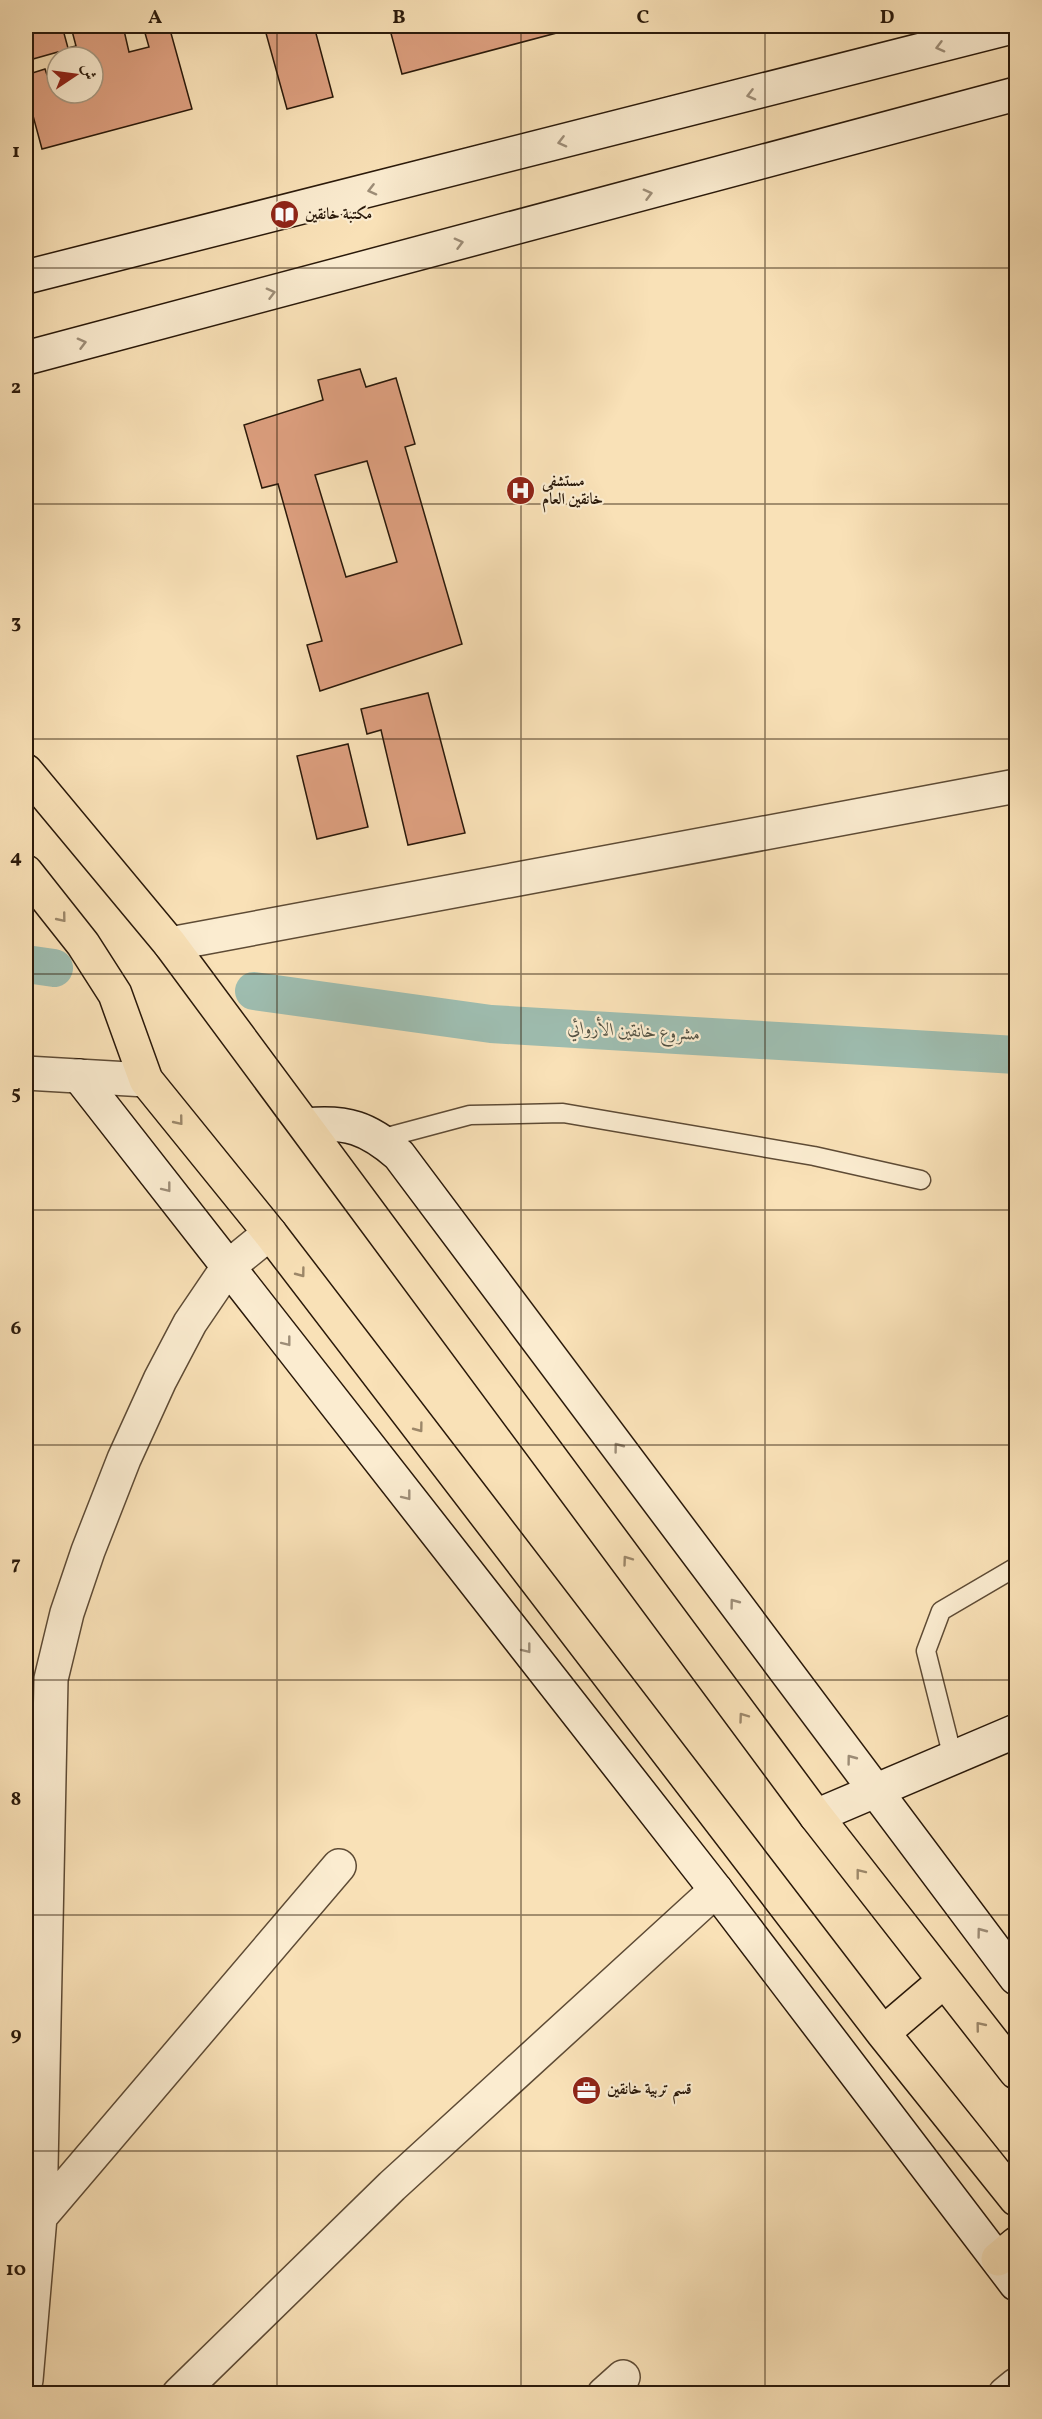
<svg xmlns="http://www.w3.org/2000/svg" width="1042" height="2419" font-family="Vollkorn,Amiri,serif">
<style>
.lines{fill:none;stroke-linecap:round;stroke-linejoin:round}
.canal{stroke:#9ebdb0;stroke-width:38}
.building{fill:#dd9f7f;stroke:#2a190a;stroke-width:1.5;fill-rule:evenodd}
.lane-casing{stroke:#5e4b35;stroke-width:21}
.street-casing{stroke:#5e4b35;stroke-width:36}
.secondary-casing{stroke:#2a190a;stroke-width:36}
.primary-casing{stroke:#2a190a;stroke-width:36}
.lane{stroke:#fbecd0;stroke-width:18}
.street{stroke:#fbecd0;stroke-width:33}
.secondary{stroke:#fbecd0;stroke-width:33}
.primary{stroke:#f9e1b7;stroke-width:33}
.oneway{stroke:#9d8d77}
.oneway2{stroke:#9c8769}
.grid{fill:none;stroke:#2a190a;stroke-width:1.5;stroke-opacity:0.55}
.labels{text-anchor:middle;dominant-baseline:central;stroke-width:4.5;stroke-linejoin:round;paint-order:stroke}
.poi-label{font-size:16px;font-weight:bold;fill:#2a190a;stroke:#fbecd0;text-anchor:start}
.water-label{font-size:18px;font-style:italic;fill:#535244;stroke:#fbecd0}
.neatline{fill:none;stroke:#2a190a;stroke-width:2}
.grid-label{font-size:20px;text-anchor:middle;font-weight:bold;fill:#2a190a}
</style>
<rect width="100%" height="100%" fill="#f9e1b7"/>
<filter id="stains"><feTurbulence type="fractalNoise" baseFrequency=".00333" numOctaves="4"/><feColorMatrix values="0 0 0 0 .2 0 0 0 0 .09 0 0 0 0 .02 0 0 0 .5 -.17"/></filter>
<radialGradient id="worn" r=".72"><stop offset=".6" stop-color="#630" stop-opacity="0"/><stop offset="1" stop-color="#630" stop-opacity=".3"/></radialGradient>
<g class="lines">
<path class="canal" d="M26,964l28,4
M254,991l237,33 525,31"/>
</g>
<path class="building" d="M26,26h36l6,22 8,-2 -5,-19 52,-1 6,26 20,-5 -6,-21h26l23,83 -150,40 -16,-59v-15l19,-6 2,6 10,-2v20h36v-36h-33l-2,-5 -32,9z
M264,26h50l19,71 -46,12z
M389,26h194l-181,48z
M360,369l6,18 30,-9 19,66 -10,3 57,197 -142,47 -13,-46 15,-4 -44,-157 -16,4 -18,-63 79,-25 -5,-20zM367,461l30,101 -51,15 -31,-102z
M428,693l37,140 -57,12 -27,-115 -14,4 -6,-25z
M348,744l20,83 -51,12 -20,-83z"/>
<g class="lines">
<defs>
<path id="lane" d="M380,1139l90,-24 93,-2 251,43 107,24
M953,1758l-27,-107 15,-40 75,-44"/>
<path id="street" d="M170,944l846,-158
M26,1073l120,7
M40,2217l299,-351
M26,2380l14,-163 11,-538 16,-66 21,-62 36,-92 36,-79 30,-57 38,-56 42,-34
M179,2394l213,-208 324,-296
M604,2394l19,-17
M1005,2394l11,-9"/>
<path id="secondary" d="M26,277l990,-251
M26,358l990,-264
M79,1076l637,814 300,394
M306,1125c41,-4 62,3 93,30l617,823
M816,1816l200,-85"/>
<path id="primary" d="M26,771l144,173 646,872 200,256
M26,872l57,72 32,50 31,86 124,153 613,800 133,166
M883,2033l61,-52
M998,2259l18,-15"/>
</defs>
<use href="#lane" class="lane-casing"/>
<use href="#street" class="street-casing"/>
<use href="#secondary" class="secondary-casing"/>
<use href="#primary" class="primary-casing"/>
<use href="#lane" class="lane"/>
<use href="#street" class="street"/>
<use href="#secondary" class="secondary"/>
<use href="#primary" class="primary"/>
</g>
<defs><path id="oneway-chevron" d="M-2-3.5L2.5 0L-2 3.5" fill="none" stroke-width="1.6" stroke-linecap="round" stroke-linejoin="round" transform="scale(1.5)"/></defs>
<g class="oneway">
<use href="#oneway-chevron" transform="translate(940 47) rotate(165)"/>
<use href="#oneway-chevron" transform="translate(751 95) rotate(166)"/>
<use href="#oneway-chevron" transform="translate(562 142) rotate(166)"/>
<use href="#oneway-chevron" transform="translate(372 190) rotate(166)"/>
<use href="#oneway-chevron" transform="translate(648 194) rotate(-15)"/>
<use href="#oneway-chevron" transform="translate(459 243) rotate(-15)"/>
<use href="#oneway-chevron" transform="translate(271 293) rotate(-15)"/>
<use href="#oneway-chevron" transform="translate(82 343) rotate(-15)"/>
<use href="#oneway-chevron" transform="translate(167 1188) rotate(52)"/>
<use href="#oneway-chevron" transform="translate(287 1342) rotate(52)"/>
<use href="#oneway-chevron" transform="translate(618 1447) rotate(-127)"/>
<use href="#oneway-chevron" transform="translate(407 1496) rotate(52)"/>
<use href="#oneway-chevron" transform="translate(734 1603) rotate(-127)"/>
<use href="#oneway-chevron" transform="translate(527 1649) rotate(52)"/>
<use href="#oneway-chevron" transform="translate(851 1759) rotate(-127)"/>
<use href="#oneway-chevron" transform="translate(981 1932) rotate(-127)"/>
</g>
<g class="oneway2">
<use href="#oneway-chevron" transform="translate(62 918) rotate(51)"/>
<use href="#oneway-chevron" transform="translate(179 1121) rotate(51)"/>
<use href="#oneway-chevron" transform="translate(301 1273) rotate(53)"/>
<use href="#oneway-chevron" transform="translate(419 1428) rotate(53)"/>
<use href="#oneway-chevron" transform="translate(627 1560) rotate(-126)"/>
<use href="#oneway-chevron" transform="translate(743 1717) rotate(-126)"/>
<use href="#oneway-chevron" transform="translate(860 1873) rotate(-128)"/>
<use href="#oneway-chevron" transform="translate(980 2026) rotate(-129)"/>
</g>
<path class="grid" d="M277,26v2368M521,26v2368M765,26v2368M26,268h990M26,504h990M26,739h990M26,974h990M26,1210h990M26,1445h990M26,1680h990M26,1915h990M26,2151h990"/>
<defs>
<symbol id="library-disc" viewBox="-11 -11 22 22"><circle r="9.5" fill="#8f2418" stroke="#fbecd0"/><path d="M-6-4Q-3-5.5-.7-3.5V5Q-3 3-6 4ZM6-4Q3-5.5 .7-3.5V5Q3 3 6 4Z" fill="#fff"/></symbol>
<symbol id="hospital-disc" viewBox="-11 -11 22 22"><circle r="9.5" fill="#8f2418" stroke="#fbecd0"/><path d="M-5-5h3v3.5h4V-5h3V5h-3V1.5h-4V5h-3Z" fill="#fff"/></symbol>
<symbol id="office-disc" viewBox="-11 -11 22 22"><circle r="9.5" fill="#8f2418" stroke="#fbecd0"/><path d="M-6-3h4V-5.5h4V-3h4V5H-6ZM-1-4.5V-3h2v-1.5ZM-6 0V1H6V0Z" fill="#fff"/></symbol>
</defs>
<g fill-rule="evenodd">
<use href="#library-disc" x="268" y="198" width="33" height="33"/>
<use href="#hospital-disc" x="504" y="474" width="33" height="33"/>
<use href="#office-disc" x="570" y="2074" width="33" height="33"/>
</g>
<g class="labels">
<g class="poi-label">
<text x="305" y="215">مكتبة خانقين</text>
<text x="542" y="482">مستشفى<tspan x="542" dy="18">خانقين العام</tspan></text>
<text x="607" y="2090">قسم تربية خانقين</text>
</g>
<g class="water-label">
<text transform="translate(634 1032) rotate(3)">مشروع خانقين الأروائي</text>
</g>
</g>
<rect width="1042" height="2419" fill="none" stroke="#f9e1b7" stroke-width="66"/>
<g transform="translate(75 75) rotate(77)"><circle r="28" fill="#fbecd0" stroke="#a79881" stroke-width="1.5"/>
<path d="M0-4.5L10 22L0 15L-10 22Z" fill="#8f2418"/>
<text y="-9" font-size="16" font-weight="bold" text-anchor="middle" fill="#2a190a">ش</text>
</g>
<rect x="33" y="33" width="976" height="2353" class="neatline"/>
<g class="grid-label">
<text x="155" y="23">A</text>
<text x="399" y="23">B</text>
<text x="643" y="23">C</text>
<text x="887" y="23">D</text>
<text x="16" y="157">1</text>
<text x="16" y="393">2</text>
<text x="16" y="628">3</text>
<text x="16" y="863">4</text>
<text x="16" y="1099">5</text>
<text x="16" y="1334">6</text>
<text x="16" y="1569">7</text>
<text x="16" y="1805">8</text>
<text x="16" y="2040">9</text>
<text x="16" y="2275">10</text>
</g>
<rect width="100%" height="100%" filter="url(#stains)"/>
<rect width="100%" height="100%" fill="url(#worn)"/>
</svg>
